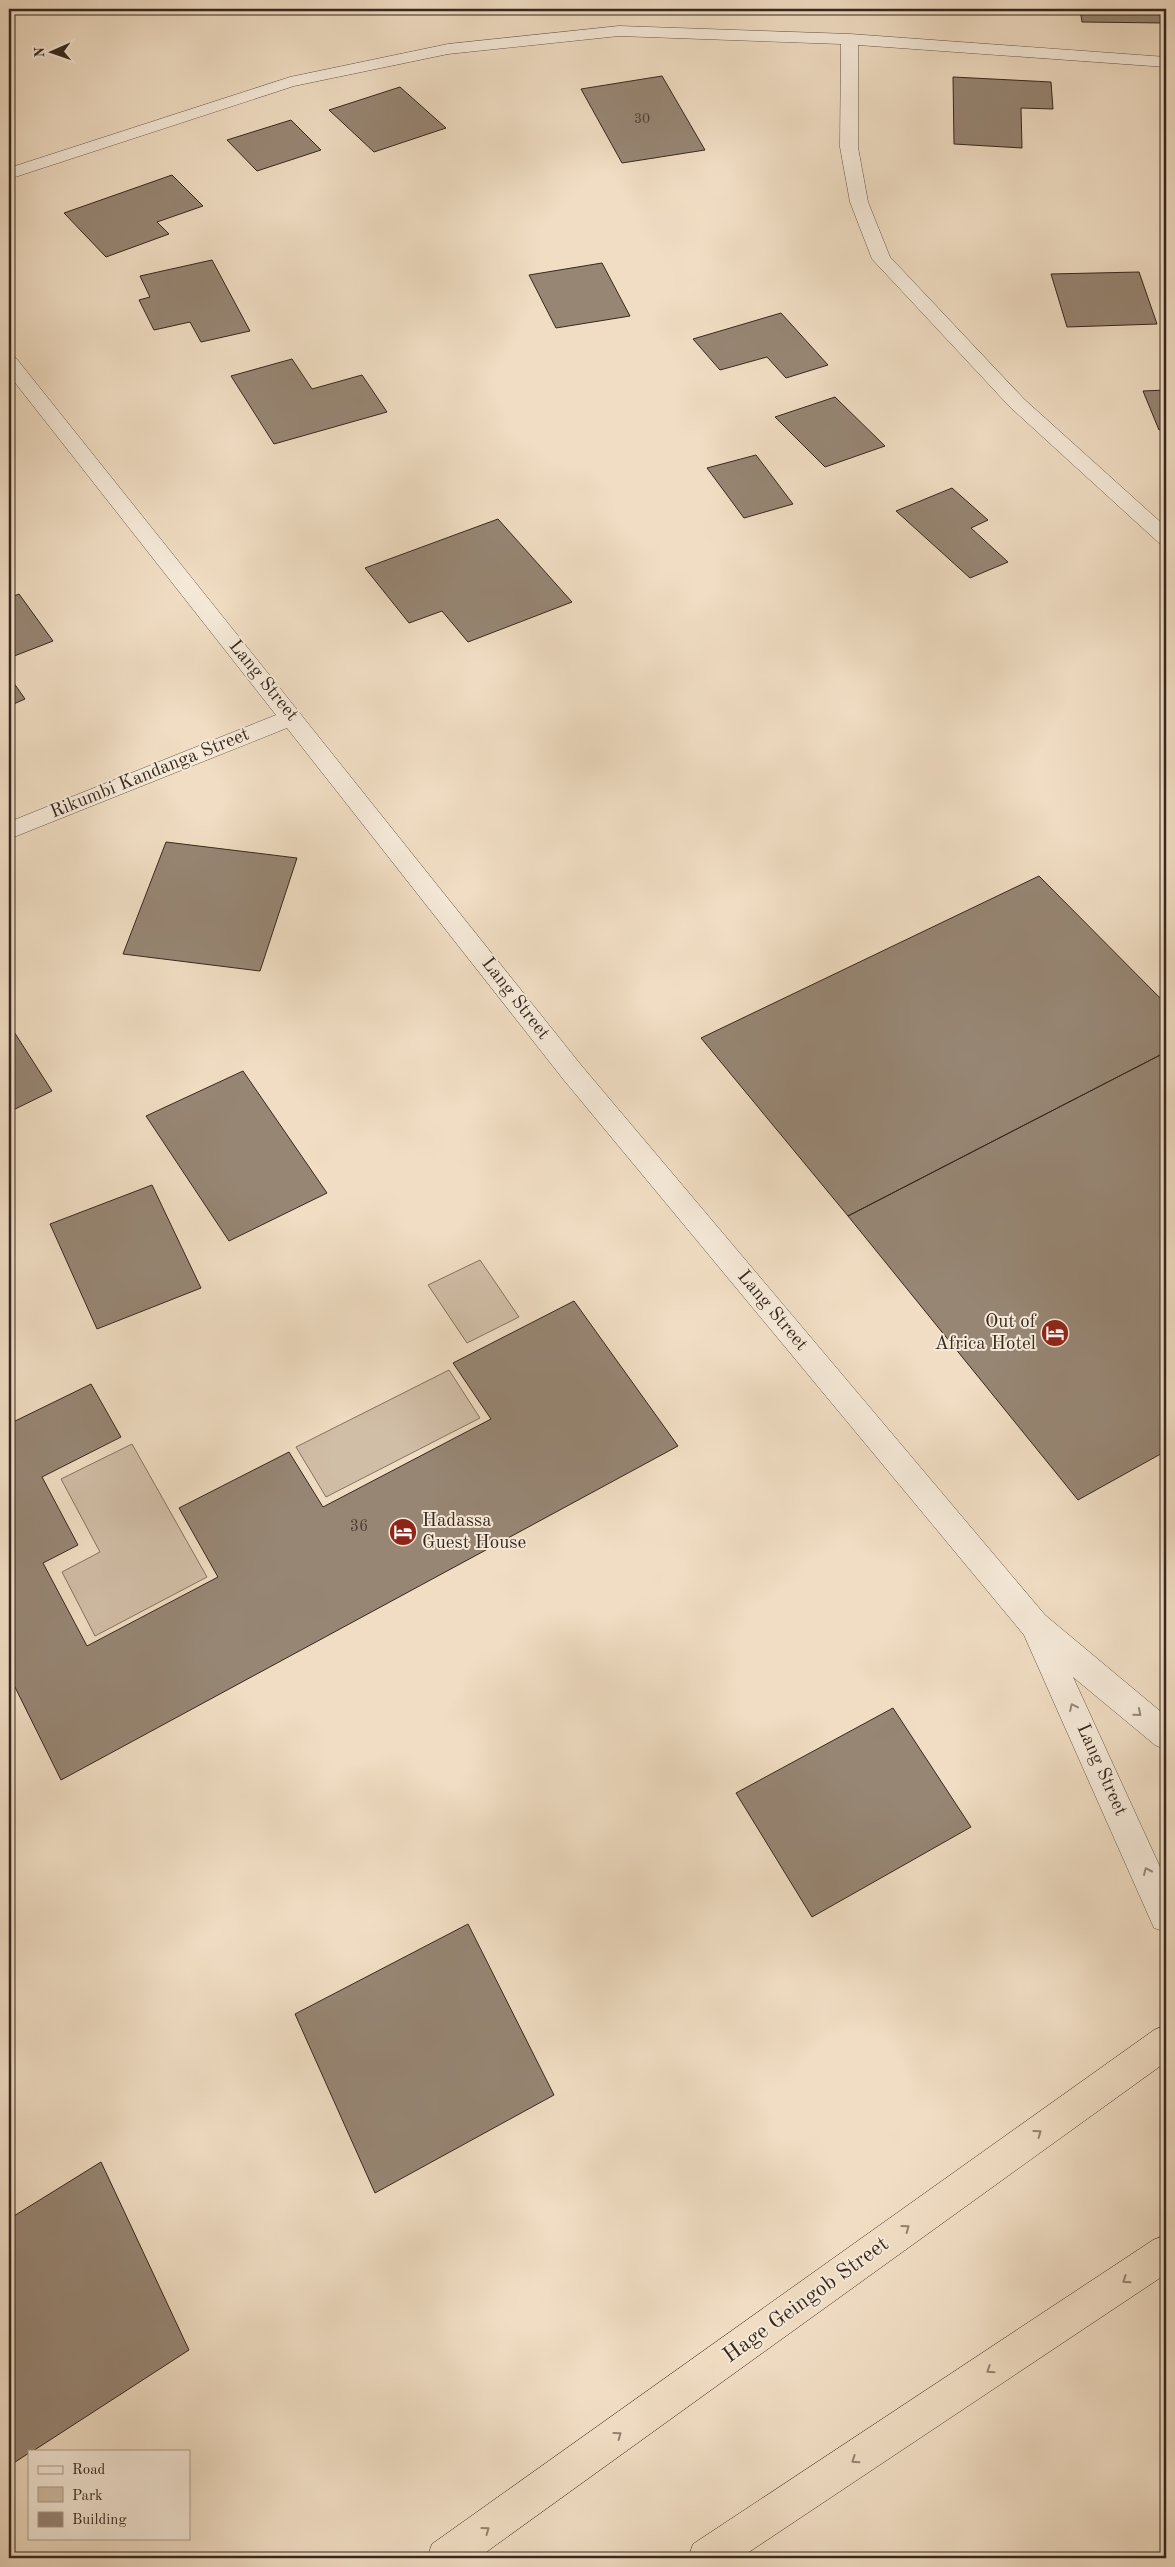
<svg xmlns="http://www.w3.org/2000/svg" width="1175" height="2567" font-family="'Old Standard TT',serif">
<style>
.green{fill:#d1bea7;stroke:#847262}
.building{fill:#978674;stroke:#37271e}
.lines{fill:none;stroke-linecap:round;stroke-linejoin:round}
.minor-casing{stroke:#655447;stroke-width:1}
.trunk-casing{stroke:#37271e;stroke-width:1}
.minor{fill:#f5e9d8;fill-rule:evenodd}
.trunk{fill:#f0ddc3;fill-rule:evenodd}
.oneway{stroke:#96887b}
.oneway2{stroke:#948270}
.labels{text-anchor:middle;dominant-baseline:central;stroke-width:4;stroke-linejoin:round;paint-order:stroke}
.far-number-label{font-size:14px;fill:#4f3f34}
.number-label{font-size:16px;fill:#4f3f34}
.street-label{font-size:19px;fill:#37271e;stroke:#f5e9d8}
.poi-label{font-size:19px;fill:#37271e;stroke:#f5e9d8;text-anchor:end}
.near-street-label{font-size:22px;fill:#37271e;stroke:#f5e9d8}
</style>
<rect width="100%" height="100%" fill="#f0ddc3"/>
<filter id="stains"><feTurbulence type="fractalNoise" baseFrequency=".004" numOctaves="4"/><feColorMatrix values="0 0 0 0 .2 0 0 0 0 .09 0 0 0 0 .02 0 0 0 .5 -.17"/></filter>
<radialGradient id="worn" r=".72"><stop offset=".6" stop-color="#630" stop-opacity="0"/><stop offset="1" stop-color="#630" stop-opacity=".3"/></radialGradient>
<path class="green" d="M480,1260l39,57 -52,26 -39,-58z
M449,1370l31,48 -154,79 -30,-50z
M132,1444l75,133 -112,59 -33,-64 38,-20 -39,-73z"/>
<path class="building" d="M1080,9h82l3,14 -83,-1z
M662,76l43,74 -83,13 -41,-74z
M953,77l98,5 2,27 -32,-1 1,40 -68,-4z
M400,87l46,41 -72,24 -45,-42z
M291,120l30,30 -64,21 -30,-31z
M172,175l31,31 -46,16 12,12 -63,23 -42,-44z
M212,260l38,71 -49,11 -11,-20 -36,8 -15,-30 11,-3 -10,-21z
M602,263l28,53 -74,12 -27,-53z
M1139,272l18,52 -90,3 -16,-53z
M781,313l47,52 -42,13 -19,-21 -47,13 -27,-31z
M292,359l20,30 50,-14 25,37 -113,32 -43,-68z
M1166,390v39l-7,1 -16,-39z
M835,397l50,49 -60,21 -50,-50z
M756,455l37,49 -49,14 -37,-50z
M952,488l36,32 -17,8 37,34 -38,16 -74,-67z
M498,519l74,83 -104,40 -26,-31 -33,12 -44,-55z
M19,594l34,47 -44,17v-60z
M9,676l16,23 -16,7z
M166,842l131,16 -37,113 -137,-17z
M1039,876l127,128v48l-318,164 -147,-178z
M9,1024l43,67 -43,21z
M1166,1052v399l-88,49 -230,-284z
M243,1071l84,122 -98,48 -83,-125z
M152,1185l49,103 -104,41 -47,-105z
M574,1301l104,145 -617,334 -52,-105v-251l82,-40 30,53 -79,40 36,68 -35,18 44,83 131,-69 -39,-69 110,-56 34,55 168,-88 -38,-56z
M893,1708l78,119 -159,90 -76,-124z
M468,1924l86,171 -179,98 -80,-179z
M101,2162l88,188 -156,101h-4v2l-20,13v-247z"/>
<g class="lines">
<defs>
<path id="minor" d="M619,26l231,8 316,23v10l-308,-22v102l10,55 22,55 134,142 142,128v18l-7,-2 -149,-136 -138,-148 -22,-57 -10,-55 1,-103 -222,-8 -171,18 -154,32 -285,93v-11l281,-91 158,-33z
M9,356l7,2 565,707 464,550 121,101v34l-11,-5 -82,-68 93,203v52l-12,-4 -130,-293 -461,-556 -276,-351 -278,111v-17l267,-107 -267,-340z"/>
<path id="trunk" d="M1166,2025v37l-688,496h-51l5,-14 722,-514z
M1166,2235v39l-426,284h-52l5,-14 460,-304z"/>
</defs>
<use href="#minor" class="minor-casing"/>
<use href="#trunk" class="trunk-casing"/>
<use href="#minor" class="minor"/>
<use href="#trunk" class="trunk"/>
</g>
<defs><path id="oneway-chevron" d="M-2-3.5L2.5 0L-2 3.5" fill="none" stroke-width="1.6" stroke-linecap="round" stroke-linejoin="round" transform="scale(1.25)"/></defs>
<g class="oneway">
<use href="#oneway-chevron" transform="translate(1073 1707) rotate(-115)"/>
<use href="#oneway-chevron" transform="translate(1138 1713) rotate(40)"/>
<use href="#oneway-chevron" transform="translate(1147 1871) rotate(-114)"/>
</g>
<g class="oneway2">
<use href="#oneway-chevron" transform="translate(1038 2133) rotate(-36)"/>
<use href="#oneway-chevron" transform="translate(906 2228) rotate(-36)"/>
<use href="#oneway-chevron" transform="translate(1126 2280) rotate(146)"/>
<use href="#oneway-chevron" transform="translate(990 2370) rotate(146)"/>
<use href="#oneway-chevron" transform="translate(618 2435) rotate(-36)"/>
<use href="#oneway-chevron" transform="translate(855 2460) rotate(146)"/>
<use href="#oneway-chevron" transform="translate(486 2530) rotate(-36)"/>
</g>
<defs>
<symbol id="hotel-disc" viewBox="-11 -11 22 22"><circle r="9.5" fill="#8f2418" stroke="#f5e9d8"/><path d="M-6-4.5h1.5V1H6V5H4.5V3h-9V5H-6ZM-4 0a1.8 1.8 0 1 1 3.6 0ZM.5 0V-2.5h3Q6-2.5 6 0Z" fill="#fff"/></symbol>
</defs>
<g fill-rule="evenodd">
<use href="#hotel-disc" x="1039" y="1317" width="32" height="32"/>
<use href="#hotel-disc" x="387" y="1516" width="32" height="32"/>
</g>
<g class="labels">
<g class="far-number-label">
<text x="642" y="119">30</text>
</g>
<g class="number-label">
<text x="359" y="1527">36</text>
</g>
<g class="street-label">
<text transform="translate(263 681) rotate(51)">Lang Street</text>
<text transform="translate(150 774) rotate(-22)">Rikumbi Kandanga Street</text>
<text transform="translate(515 999) rotate(52)">Lang Street</text>
<text transform="translate(772 1311) rotate(50)">Lang Street</text>
<text transform="translate(1101 1770) rotate(66)">Lang Street</text>
</g>
<g class="poi-label">
<text x="1036" y="1322">Out of<tspan x="1036" dy="22">Africa Hotel</tspan></text>
<text x="422" y="1521" text-anchor="start">Hadassa<tspan x="422" dy="22">Guest House</tspan></text>
</g>
<g class="near-street-label">
<text transform="translate(806 2300) rotate(-36)">Hage Geingob Street</text>
</g>
</g>
<rect width="1175" height="2567" fill="none" stroke="#f0ddc3" stroke-width="30"/>
<rect x="10" y="10" width="1155" height="2547" fill="none" stroke="#37271e" stroke-width="2.5"/>
<rect x="15" y="15" width="1145" height="2537" fill="none" stroke="#37271e"/>
<rect x="28" y="2450" width="162" height="90" fill="#f5e9d8" stroke="#a99b8e"/>
<rect x="38" y="2466" width="25" height="8" fill="#f5e9d8" stroke="#a99b8e"/>
<text x="72" y="2474" font-size="15" fill="#37271e">Road</text>
<rect x="38" y="2487" width="25" height="15" fill="#d1bea7" stroke="#a99b8e"/>
<text x="72" y="2500" font-size="15" fill="#37271e">Park</text>
<rect x="38" y="2512" width="25" height="15" fill="#978674" stroke="#a99b8e"/>
<text x="72" y="2524" font-size="15" fill="#37271e">Building</text>
<g transform="translate(52 52) rotate(268)" stroke="#f5e9d8" stroke-width="4" paint-order="stroke">
<path d="M0-4L9 19L0 12L-9 19Z" fill="#37271e"/>
<text y="-8" font-size="14" font-weight="bold" text-anchor="middle" fill="#37271e">N</text>
</g>
<rect width="100%" height="100%" filter="url(#stains)"/>
<rect width="100%" height="100%" fill="url(#worn)"/>
</svg>
